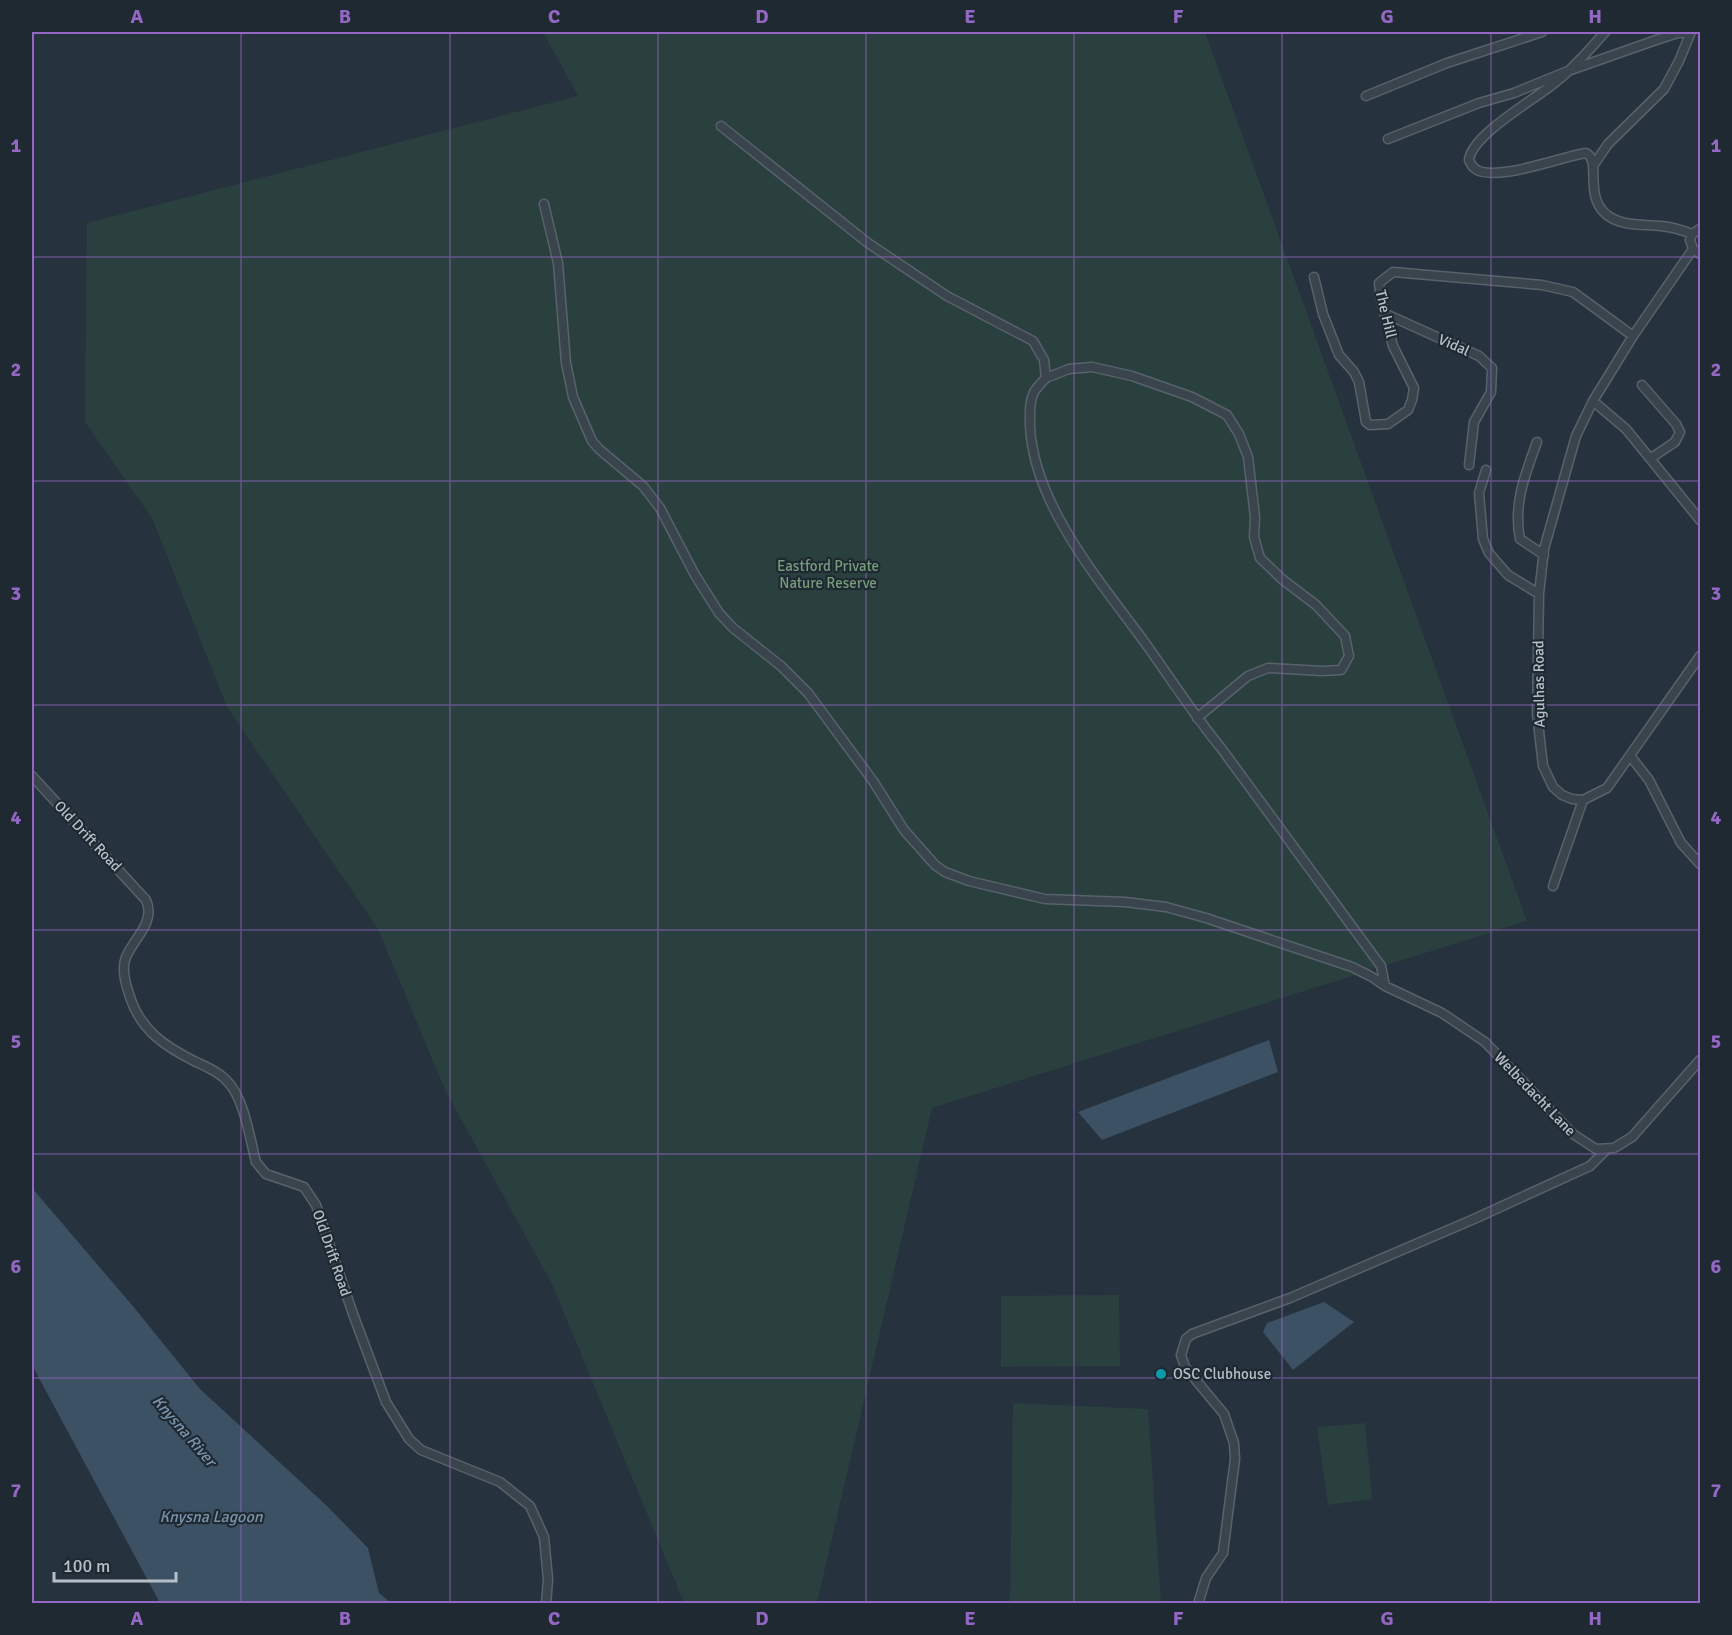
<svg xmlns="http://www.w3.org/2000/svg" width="1732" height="1635" font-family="Signika,sans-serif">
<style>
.green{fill:#29403f}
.water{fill:#3d5165}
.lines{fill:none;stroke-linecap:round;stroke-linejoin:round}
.minor-casing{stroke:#58626b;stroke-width:11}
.minor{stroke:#3a444d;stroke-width:8}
.grid{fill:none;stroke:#9367c3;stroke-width:1.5;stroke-opacity:0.55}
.culture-dot{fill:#0f9aa8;stroke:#1f2932;stroke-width:2}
.labels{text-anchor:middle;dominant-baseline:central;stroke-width:4.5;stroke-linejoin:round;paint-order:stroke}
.street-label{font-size:15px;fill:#b6bfc8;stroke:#1f2932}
.park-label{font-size:15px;fill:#769c7b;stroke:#1f2932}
.poi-label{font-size:15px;fill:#b6bfc8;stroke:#1f2932;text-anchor:start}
.water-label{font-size:16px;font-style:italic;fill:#7992aa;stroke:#1f2932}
.neatline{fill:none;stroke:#9367c3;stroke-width:2}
.grid-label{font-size:20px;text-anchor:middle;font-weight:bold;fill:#9367c3}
</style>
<rect width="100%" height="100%" fill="#26323d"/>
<path class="green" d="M543,32h662l322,889 -595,187 -115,495h-133l-132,-319 -107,-194 -67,-161 -151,-222 -75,-189 -67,-96 2,-199 491,-127z
M1119,1295l1,71 -119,1v-71z
M1013,1403l135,6 13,194h-151z
M1365,1423l7,76 -44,6 -11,-78z"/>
<path class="water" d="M1269,1040l9,32 -176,68 -24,-28z
M32,1188l100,117 68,84 127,117 41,42 11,45 12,10h-231l-128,-238z
M1324,1302l30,20 -61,48 -30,-38 4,-9z"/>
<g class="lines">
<defs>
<path id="minor" d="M1605,32c-15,17 -30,35 -48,49 -21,18 -85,53 -88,79 1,2 4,7 5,8 18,16 89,-12 112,-15 16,8 -3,43 21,62 16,12 36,9 54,11 11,1 21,4 31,8
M1366,96l81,-33 95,-31
M721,126l147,117 79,53 86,45 11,19 2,18c-4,4 -9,9 -12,14 -5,10 -4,22 -4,32 2,78 69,156 113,216 26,36 50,74 78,108l160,218 4,20
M1388,139l91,-36 35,-10 54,-22 88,-31 22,-7h12
M1593,166l15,-22 56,-55 15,-28 12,-29
M544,204l14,59 8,100 7,34 19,44 7,8 44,37 17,22 35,67 24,38 14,15 48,38 27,27 65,88 31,49 31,35 10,7 24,9 76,18 80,3 41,5 40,11 146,49 20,10 13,9 57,27 43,29 88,92 23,15 18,-1 18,-11 68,-77
M1700,229l-8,5 -2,6 3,9 7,5
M1693,249l-60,87 -40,65 -17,35 -32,113 -5,45 -2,120 6,52 10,21 9,8 10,4 11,1 24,-12 93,-132
M1314,277l9,37 16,41 15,17 5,10 7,40 4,3 18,-1 20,-14 4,-10 2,-12 -21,-42 -12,-46 -2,-17 14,-11 149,13 31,7 60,44
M1386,314l93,42 13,12 -1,24 -17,30 -5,43
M1046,378l23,-9 23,-2 40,9 60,21 35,18 12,19 9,23 7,60 -1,20 6,21 23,22 33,25 29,31 4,20 -8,14 -19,1 -54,-3 -20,8 -51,42
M1642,385l34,39 4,8 -5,10 -24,16
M1593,401l33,28 74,91
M1537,442c-12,33 -24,62 -17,97l24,16
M1486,470l-7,23 4,46 6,14 19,22 31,19
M1631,757l18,23 32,63 19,21
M32,776l114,124c10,22 -12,38 -20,57 -5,12 0,28 4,40 11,34 36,50 66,65 11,5 23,10 31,19 17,16 23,58 29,81l10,12 38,13 12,18 37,109 33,88 23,37 12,11 79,32 30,24 14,31 4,42 -2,25
M1553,886l30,-86
M1198,1604l8,-26 17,-25 12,-94 -1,-16 -10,-29 -39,-47 -4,-12 5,-16 6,-5 98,-36 184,-79 116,-53 16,-16"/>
</defs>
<use href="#minor" class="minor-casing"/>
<use href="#minor" class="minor"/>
</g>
<path class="grid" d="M241,32v1572M450,32v1572M658,32v1572M866,32v1572M1074,32v1572M1282,32v1572M1491,32v1572M32,257h1668M32,481h1668M32,705h1668M32,930h1668M32,1154h1668M32,1378h1668"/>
<circle class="culture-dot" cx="1161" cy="1374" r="6"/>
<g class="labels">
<g class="street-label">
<text transform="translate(1386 314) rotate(77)">The Hill</text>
<text transform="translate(1454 345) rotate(24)">Vidal</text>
<text transform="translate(1539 684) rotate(-91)">Agulhas Road</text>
<text transform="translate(88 836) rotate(47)">Old Drift Road</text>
<text transform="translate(1535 1094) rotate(46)">Welbedacht Lane</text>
<text transform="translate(332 1253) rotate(71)">Old Drift Road</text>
</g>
<g class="park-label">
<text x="828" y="566">Eastford Private<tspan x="828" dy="17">Nature Reserve</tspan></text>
</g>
<g class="poi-label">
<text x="1173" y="1374">OSC Clubhouse</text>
</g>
<g class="water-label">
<text transform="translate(184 1431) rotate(49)">Knysna River</text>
<text x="211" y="1517">Knysna Lagoon</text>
</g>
</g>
<rect width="1732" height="1635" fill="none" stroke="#1f2932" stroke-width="66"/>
<path d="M54 1572v9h122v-9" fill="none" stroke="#b6bfc8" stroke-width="3"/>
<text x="63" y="1572" font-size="18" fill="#b6bfc8" stroke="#1f2932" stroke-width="4.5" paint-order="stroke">100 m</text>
<rect x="33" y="33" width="1666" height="1569" class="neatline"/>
<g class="grid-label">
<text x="137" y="23">A</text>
<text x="345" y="23">B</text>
<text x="554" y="23">C</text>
<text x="762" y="23">D</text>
<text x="970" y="23">E</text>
<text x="1178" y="23">F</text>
<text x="1387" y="23">G</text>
<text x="1595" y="23">H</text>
<text x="16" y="152">1</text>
<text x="1716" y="152">1</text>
<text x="16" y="376">2</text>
<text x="1716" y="376">2</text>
<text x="16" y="600">3</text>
<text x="1716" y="600">3</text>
<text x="16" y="824">4</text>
<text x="1716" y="824">4</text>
<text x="16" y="1048">5</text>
<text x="1716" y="1048">5</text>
<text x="16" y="1273">6</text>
<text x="1716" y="1273">6</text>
<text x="16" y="1497">7</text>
<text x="1716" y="1497">7</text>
<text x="137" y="1625">A</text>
<text x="345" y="1625">B</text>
<text x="554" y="1625">C</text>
<text x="762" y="1625">D</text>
<text x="970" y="1625">E</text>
<text x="1178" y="1625">F</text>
<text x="1387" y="1625">G</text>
<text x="1595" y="1625">H</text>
</g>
</svg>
